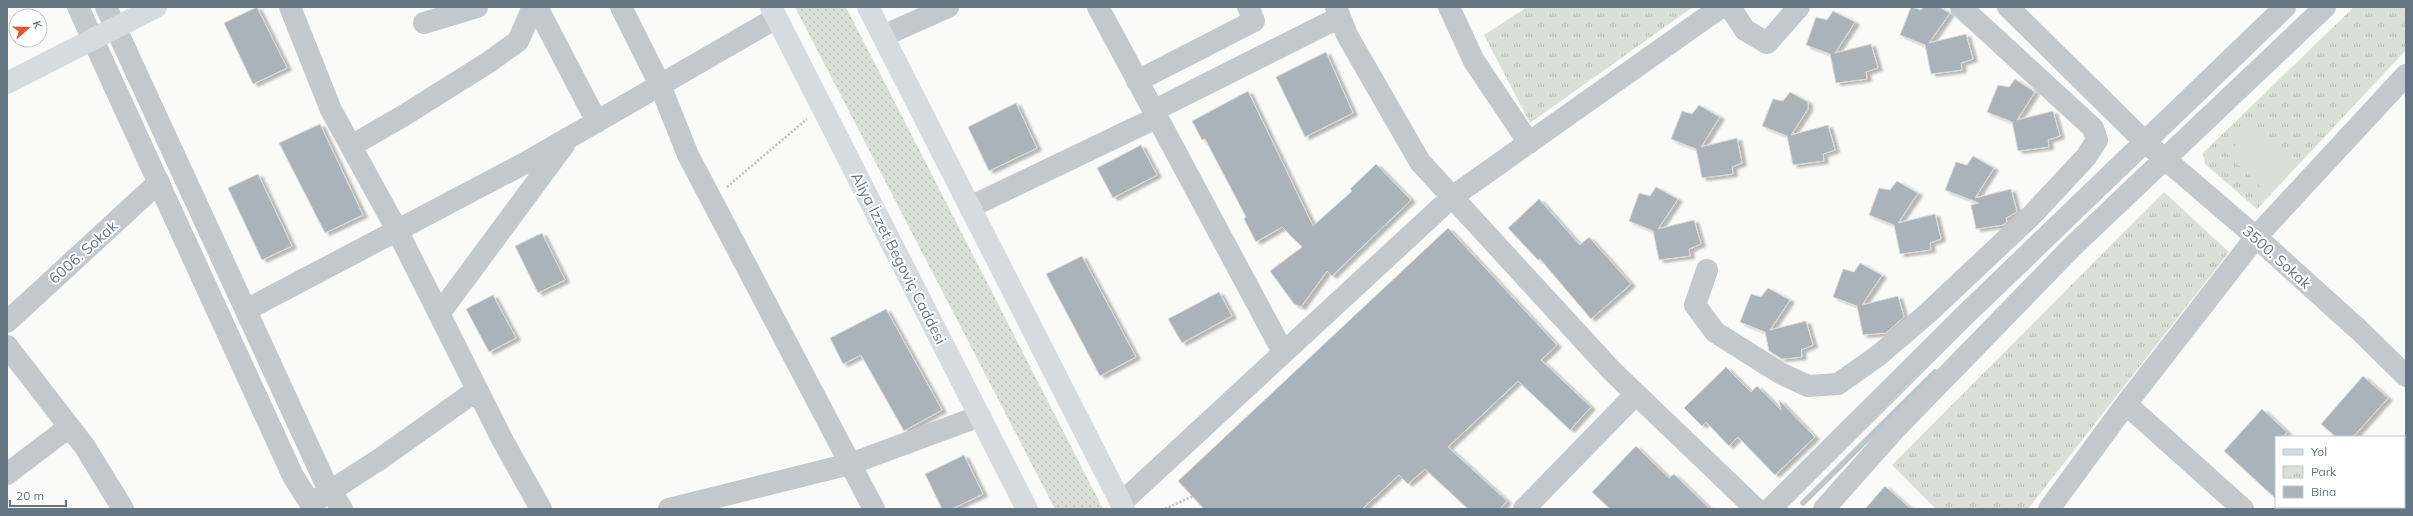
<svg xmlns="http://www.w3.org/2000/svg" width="2413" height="516" font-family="Mulish,sans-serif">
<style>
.grass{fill:url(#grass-dots)}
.park{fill:url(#park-tufts)}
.garden{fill:#dadfd7}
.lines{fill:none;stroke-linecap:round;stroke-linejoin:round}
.stream{stroke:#bbc7cb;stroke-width:5.5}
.building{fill:#aab3b9;stroke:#dcdcda;filter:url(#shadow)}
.path{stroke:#bbbfc2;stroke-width:2.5;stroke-dasharray:2 2;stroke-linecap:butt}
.minor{stroke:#c3c8cc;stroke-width:22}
.major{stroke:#d6dbdf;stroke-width:22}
.labels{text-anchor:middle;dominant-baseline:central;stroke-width:4;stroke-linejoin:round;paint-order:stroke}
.street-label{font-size:15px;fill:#657683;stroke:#fff}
</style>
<defs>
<pattern id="grass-dots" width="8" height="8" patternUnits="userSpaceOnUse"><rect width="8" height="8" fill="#dadfd7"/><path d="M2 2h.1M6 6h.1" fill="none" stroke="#b4b9b4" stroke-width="1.8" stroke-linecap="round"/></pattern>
<pattern id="park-tufts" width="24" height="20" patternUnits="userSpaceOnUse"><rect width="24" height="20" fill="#dadfd7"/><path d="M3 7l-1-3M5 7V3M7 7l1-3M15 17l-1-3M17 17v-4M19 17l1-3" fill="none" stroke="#b4b9b4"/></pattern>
<filter id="shadow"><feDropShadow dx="4.5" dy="2.5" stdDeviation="1" flood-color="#0004"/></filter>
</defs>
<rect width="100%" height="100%" fill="#fafaf8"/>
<path class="grass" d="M795,7h51l257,502h-48z"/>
<path class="park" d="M1527,7h166l-163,116 -46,-88z
M2354,7h49l3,3v40l-149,159 -52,-45 -2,-11z
M2164,192l65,60 -201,257h-92l-44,-44z"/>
<path class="garden" d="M2251,128l39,36 -25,27 -38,-37z"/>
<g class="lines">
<path class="stream" d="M1803,503l132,-131"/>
</g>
<path class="building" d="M257,7l30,61 -34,16 -29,-61z
M1911,7l10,3 3,-3h15l11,6 -21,30 37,-9 7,25 -12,4 1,7 -31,4 -6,-29 -25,-10z
M1833,11l22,11 -20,31 36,-9 7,24 -12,4 1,7 -31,4 -6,-29 -24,-9 10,-28 11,3z
M1326,52l27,61 -48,24 -29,-60z
M2015,79l20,13 -18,28 36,-9 7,25 -12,4 1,7 -31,4 -6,-29 -25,-10 11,-27 11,2z
M1248,91l65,135 39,-35 -2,-2 26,-25 35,36 -79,76 -5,-5 -26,36 -7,-3 -24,-33 32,-24 -20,-20 -26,15 -12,-23 2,-2 -41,-78 -3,1 -10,-19z
M1790,92l18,10v7l-17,26 37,-10 7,25 -12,4 1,7 -31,4 -6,-29 -25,-10 11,-27 10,2z
M1016,103l21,45 -48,23 -21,-44z
M1699,105l21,12 -19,30 36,-9 5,25 -10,4 1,7 -31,4 -6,-29 -25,-10 11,-28 10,3z
M320,124l43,91 -38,18 -46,-90z
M1141,145l16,30 -44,23 -16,-30z
M1973,156l21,12 -19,30 36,-9 6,23 -11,6 1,4 -4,3 -27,4 -5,-24 8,-2 -34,-13 11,-28 11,3z
M258,174l34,72 -30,14 -34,-72z
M1897,181l21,12 -20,30 37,-9 6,25 -11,4 1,7 -31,4 -6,-29 -25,-10 10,-27 11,2z
M1656,187l22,12 -20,30 36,-9 7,24 -12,5 1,7 -31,4 -6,-29 -24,-10 10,-28 11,3z
M1539,199l41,46 9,-8 42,47 -40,35 -51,-60 -2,1 -30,-32z
M1448,228l109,117 -16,15 50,47 -21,23 -52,-49 -70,66 59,54 -7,8h-32l-43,-40 -17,15 -9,-9 -37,34h-158l-26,-28z
M542,233l23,47 -27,13 -23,-47z
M1082,256l54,101 -36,19 -54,-102z
M1860,263l22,12 -20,30 36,-9 6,21 -18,16 -23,2 -6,-29 -24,-9 10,-28 11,3z
M1768,288l22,12 -20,30 36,-9 7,24 -12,5 1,7 -20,2 -13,-8 -4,-19 -25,-10 11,-28 10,3z
M1219,292l13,24 -50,27 -14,-24z
M493,295l23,43 -27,14 -23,-43z
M886,309l56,101 -38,21 -43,-76 -18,9 -13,-26z
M1726,367l25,25 6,-6 24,24 -2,-10 36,37 -40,38 -37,-38 -9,9 -23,-24 -4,4 -18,-18z
M2363,376l25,22 -35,39h-17l-15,-13z
M2262,409l25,23 -4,5h-7v62l-52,-48z
M1636,446l33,32 5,-4 36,35h-100l-18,-17z
M964,455l19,39 -31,15h-10l-17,-35z
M1885,486l26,23h-46z"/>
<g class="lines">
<path class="path" d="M727,187l80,-68
M1165,509l28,-13"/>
<path class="minor" d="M78,7l215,469 21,33
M106,7l218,473 18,29
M290,7l41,103 66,120 106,211 38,68
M537,7l60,115
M621,7l39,78 28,70 186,354
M1098,7l185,345
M1336,7l11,28 73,127 192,209 144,138
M1449,7l25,54 55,82
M1730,7l15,23 22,13 32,-36
M2008,7l137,135 111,95 103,93 47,46
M424,23l53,-16
M883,36l65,-29
M1137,81l117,-60 -6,-14
M1153,111l187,-94
M351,146l52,-30 86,-54 29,-21 15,-34
M970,207l186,-89
M1707,270l-12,35 20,27 65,41 28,13 30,-2 41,-29 50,-43 103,-97 54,-58 11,-17 -4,-12 -132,-121
M246,310l279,-147 251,-145
M439,314l125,-169
M7,322l152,-140
M7,346l78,101 38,62
M2126,404l117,105
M7,474l62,-47
M318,499l62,-40 97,-69
M1121,503l331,-306 269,-190
M669,509l181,-45 130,-48
M1524,509l112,-115
M1770,509l194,-193 321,-309
M1824,509l72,-81 177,-182 252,-239
M2049,509l77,-105 130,-167 150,-162"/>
<path class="major" d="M771,7l256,502
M868,7l256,502
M7,83l149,-76"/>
</g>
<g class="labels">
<g class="street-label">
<text transform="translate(83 252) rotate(-42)">6006. Sokak</text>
<text transform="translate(2277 257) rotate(42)">3500. Sokak</text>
<text transform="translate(899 258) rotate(63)">Aliya İzzet Begoviç Caddesi</text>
</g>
</g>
<rect width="2413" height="516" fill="none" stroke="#657683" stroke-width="16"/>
<rect x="2275" y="436" width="130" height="72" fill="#ffffff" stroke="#c1c8cd"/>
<rect x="2283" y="449" width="20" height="6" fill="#d6dbdf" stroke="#c1c8cd"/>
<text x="2311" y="456" font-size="12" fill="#657683">Yol</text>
<rect x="2283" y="466" width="20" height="12" fill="url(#park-tufts)" stroke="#c1c8cd"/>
<text x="2311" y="476" font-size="12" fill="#657683">Park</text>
<rect x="2283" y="486" width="20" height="12" fill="#aab3b9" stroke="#c1c8cd"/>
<text x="2311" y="496" font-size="12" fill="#657683">Bina</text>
<g transform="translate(28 28) rotate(70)"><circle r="19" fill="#ffffff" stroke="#c1c8cd"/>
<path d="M0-3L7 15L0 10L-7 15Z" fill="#e4572e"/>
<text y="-6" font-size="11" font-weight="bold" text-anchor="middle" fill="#657683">K</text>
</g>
<path d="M10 500v6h56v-6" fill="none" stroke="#657683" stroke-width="2"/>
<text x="16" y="500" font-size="12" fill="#657683" stroke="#ffffff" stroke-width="3" paint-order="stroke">20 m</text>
</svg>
